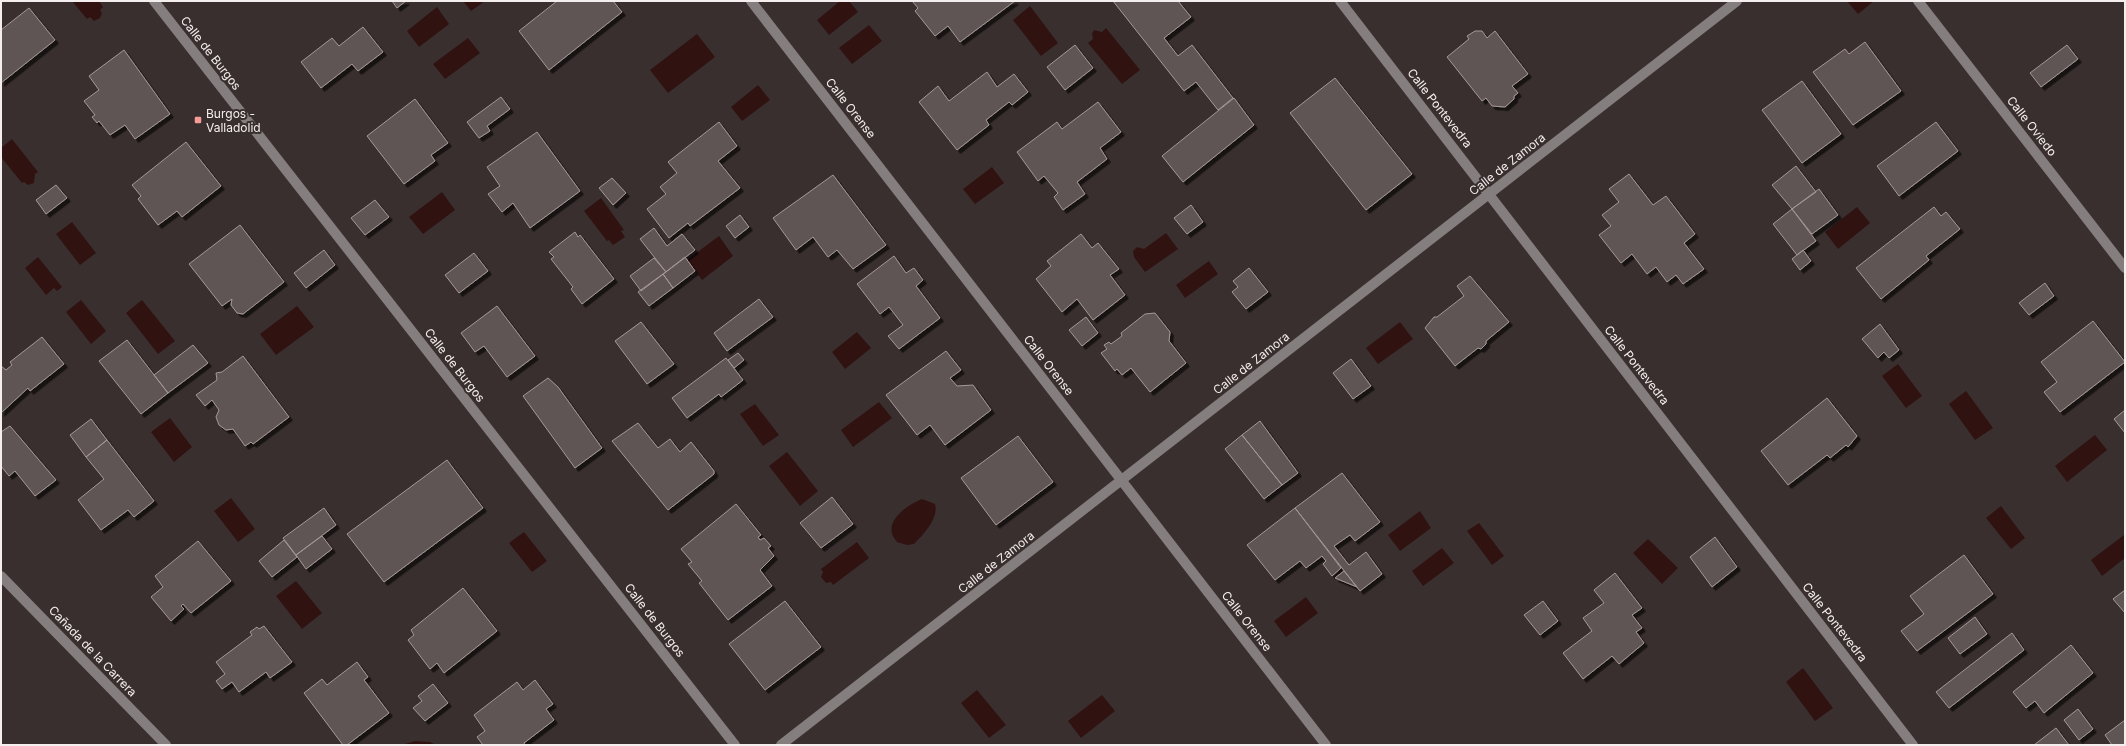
<svg xmlns="http://www.w3.org/2000/svg" width="2126" height="746" font-family="Inter,sans-serif">
<style>
.water{fill:#301211}
.building{fill:#605554;stroke:#a59897;filter:url(#shadow)}
.lines{fill:none;stroke-linecap:round;stroke-linejoin:round}
.minor{stroke:#847e7e;stroke-width:10}
.poi-dot{fill:#f59b98;stroke:#3a2f2f;stroke-width:1.5}
.labels{text-anchor:middle;dominant-baseline:central;stroke-width:4;stroke-linejoin:round;paint-order:stroke}
.street-label{font-size:12px;fill:#f5eeee;stroke:#3a2f2f}
.poi-label{font-size:12px;fill:#f5eeee;stroke:#3a2f2f;text-anchor:start}
</style>
<defs>
<filter id="shadow"><feDropShadow dx="3.5" dy="3.5" stdDeviation="0" flood-color="#0009"/></filter>
</defs>
<rect width="100%" height="100%" fill="#3a2f2f"/>
<path class="water" d="M72,1h27l4,6 -3,3 2,3 -2,5 -6,3 -4,-4 -3,2z
M463,1h22l-14,10z
M840,1h9l9,11 -29,23 -12,-15z
M1847,1h27l-16,13z
M1030,6l28,37 -17,13 -28,-36z
M437,7l12,17 -30,23 -12,-16z
M869,25l13,16 -30,23 -13,-16z
M1106,28l34,42 -18,14 -34,-41 5,-4 -1,-5 2,-4 8,2z
M697,34l18,23 -47,36 -18,-23z
M468,38l12,15 -35,26 -12,-15z
M758,85l12,15 -28,21 -11,-14z
M12,139l26,33 -3,2 -1,9 -6,2 -4,-3 -2,1 -21,-26v-9z
M992,167l12,16 -29,21 -12,-15z
M442,192l13,18 -32,24 -14,-17z
M601,198l23,32 -3,1 4,6 -12,8 -4,-5 -2,1 -23,-30z
M1857,207l13,16 -32,26 -13,-17z
M72,222l24,31 -16,12 -24,-31z
M1166,233l12,16 -33,23 -11,-15 -1,-6 4,-4 7,2z
M719,236l14,20 -31,24 -15,-20z
M38,257l24,30 -5,4 -3,-3 -8,7 -21,-27z
M1209,261l9,13 -33,24 -9,-13z
M81,300l25,31 -15,13 -25,-32z
M142,300l33,41 -17,13 -32,-41z
M297,306l17,21 -38,28 -16,-21z
M1400,322l13,17 -35,25 -12,-16z
M857,332l14,16 -26,21 -13,-17z
M1898,364l24,32 -16,12 -24,-32z
M1966,391l27,37 -18,12 -26,-36z
M879,402l13,16 -39,29 -12,-17z
M755,404l24,31 -16,11 -23,-32z
M170,418l22,29 -18,15 -23,-30z
M2095,435l12,15 -40,32 -12,-16z
M787,452l31,39 -18,15 -31,-40z
M231,498l24,31 -17,13 -24,-31z
M922,499l13,5c4,14 -11,30 -21,40l-7,1 -10,-3c-17,-18 9,-37 25,-43z
M2001,506l24,32 -14,11 -25,-31z
M1420,511l11,17 -31,23 -12,-16z
M1479,523l25,33 -12,9 -25,-34z
M524,532l23,29 -15,11 -23,-29z
M2124,535l1,23 -23,18 -11,-16z
M1648,539l30,29 -16,16 -29,-31z
M857,542l12,16 -36,27 -2,-3 -5,1 -5,-6 2,-5 -2,-3z
M1442,548l12,15 -31,23 -11,-15z
M296,581l26,32 -20,16 -26,-33z
M1306,597l12,16 -32,24 -12,-16z
M1803,668l30,40 -18,13 -29,-39z
M977,690l29,35 -17,13 -28,-35z
M1102,695l13,16 -34,27 -13,-17z
M415,741l15,1 6,3h-34z"/>
<path class="building" d="M392,1h14l-9,7z
M557,1h56l9,11 -73,58 -30,-39z
M912,1h103l-55,41 -12,-16 -13,10 -20,-25 3,-3z
M1113,1h65l13,16 -27,21 14,18 14,-11 41,53 -15,12 -22,-28 -12,9z
M29,8l26,32 -54,43v-53z
M363,27l20,25 -25,19 -6,-7 -31,24 -20,-26 31,-24 7,8z
M1475,31h7l5,7 8,-7 33,43 -16,12 6,7 -4,3v3l-9,8 -13,-1 -6,-8 -4,3 -35,-44 22,-18 -2,-3z
M1865,42l36,49 -48,34 -40,-53 32,-23 4,5z
M1075,45l18,23 -28,22 -18,-23z
M2067,45l11,14 -37,28 -11,-14z
M124,50l46,64 -35,25 -10,-14 -15,10 -11,-14 -2,2 -5,-6 3,-2 -11,-14 15,-11 -10,-14z
M987,72l10,15 17,-13 14,18 -16,13 -3,-3 -23,18 3,5 -32,25 -38,-48 19,-16 11,15z
M1335,78l77,96 -46,36 -76,-97z
M1802,81l39,53 -39,29 -40,-53z
M501,97l9,12 -23,17 3,5 -11,7 -12,-16z
M1234,98l20,27 -71,57 -21,-26z
M415,99l33,44 -17,12 4,6 -31,23 -37,-48z
M1098,102l23,30 -21,16 7,11 -30,23 8,12 -22,16 -9,-13 4,-4 -14,-17 -6,5 -21,-29 40,-30 5,7z
M719,122l18,24 -19,15 22,27 -50,38 -2,-3 -19,15 -22,-29 19,-15 -6,-7 17,-14 -9,-11z
M1936,122l22,29 -59,45 -22,-30z
M537,132l43,59 -50,37 -17,-25 -11,9 -14,-18 12,-8 -13,-19z
M186,142l35,44 -39,31 -5,-6 -19,14 -20,-26 3,-3 -9,-11z
M1796,166l20,26 -24,17 -20,-24z
M1629,174l24,31 13,-9 29,38 -11,9 20,26 -21,15 -7,-9 -9,7 -11,-15 -9,7 -15,-20 -11,9 -22,-28 12,-9 -9,-11 17,-13 -10,-13z
M833,175l53,70 -33,24 -16,-19 -9,7 -15,-20 -17,13 -23,-32z
M612,178l14,15 -13,12 -14,-17z
M56,185l11,13 -21,16 -10,-14z
M1819,189l19,26 -26,19 -20,-25z
M375,200l14,17 -24,18 -14,-17z
M1191,205l12,17 -16,12 -13,-16z
M1934,207l7,9 5,-4 14,17 -34,27 3,4 -48,39 -25,-31z
M1792,209l24,32 -19,14 -24,-31z
M740,215l9,12 -14,11 -9,-12z
M240,225l44,57 -41,32 -6,-1 -6,-8 1,-6 -10,7 -33,-42z
M654,228l13,18 15,-12 13,16 -29,22 -26,-33z
M575,232l3,5 2,-2 34,44 -32,25 -11,-15 2,-2 -22,-28 3,-2 -5,-5z
M1081,234l11,14 6,-5 21,26 -9,6 15,20 -32,25 -16,-21 -15,13 -26,-33 15,-13 -4,-5z
M324,250l11,15 -29,23 -12,-15z
M1803,250l8,11 -11,9 -8,-11z
M474,253l14,18 -29,22 -14,-18z
M894,256l12,17 8,-5 9,12 -7,6 24,32 -41,31 -11,-13 15,-11 -14,-18 -9,7 -23,-30z
M685,257l10,14 -22,17 -10,-14z
M654,258l12,14 -25,19 -11,-15z
M1249,268l19,24 -22,17 -14,-17 6,-5 -5,-6z
M663,274l10,14 -24,18 -11,-14z
M1470,276l39,46 -23,19v3l-5,5 -3,-1 -23,18 -30,-38 9,-11h3l27,-21 -7,-10z
M2045,283l9,13 -25,19 -10,-12z
M759,299l14,18 -46,34 -13,-18z
M497,306l38,50 -28,21 -23,-31 -9,6 -14,-19z
M1155,313l15,19 -1,9 17,22 -36,29 -19,-24 -9,7 -5,-6 -2,2 -14,-18 6,-4 -3,-4 5,-3 2,2 11,-8 -1,-3 24,-19z
M1086,317l12,16 -16,13 -13,-16z
M2093,321l32,41 -65,50 -16,-20 13,-10 -16,-20z
M641,322l33,42 -27,20 -32,-43z
M1880,324l19,26 -10,8 -5,-6 -6,6 -16,-19z
M42,337l22,27 -34,27 -2,-3 -27,25v-47l5,4 6,-5 -2,-3z
M127,340l41,53 -27,21 -42,-53z
M193,345l15,18 -40,30 -14,-18z
M946,351l15,19 -11,8 7,8 16,-1 18,25 -46,35 -15,-20 -13,10 -31,-40z
M738,353l6,7 -10,8 -6,-8z
M243,356l46,61 -36,27 -2,-2 -6,4 -12,-17 -7,1 -7,-5 -3,-8 3,-7 -7,-10 -7,6 -9,-11 21,-15 -1,-7 6,-1z
M726,358l17,22 -22,17 -2,-3 -32,24 -15,-20z
M1351,359l20,27 -18,13 -20,-26z
M548,378l10,9 44,61 -27,20 -52,-72z
M1827,398l30,38 -9,11 -2,-2 -16,13 -3,-3 -39,30 -27,-34z
M2125,410v23l-11,-14z
M91,419l16,21 -21,17 -16,-22z
M1260,421l38,52 -16,12 -40,-50z
M638,423l20,25 12,-9 10,13 11,-10 23,29v3l-46,36 -56,-69z
M10,426l46,54 -21,16 -20,-25 -6,5 -8,-10v-34z
M1242,435l40,50 -18,14 -39,-50z
M1018,436l35,46 -57,43 -35,-47z
M107,440l47,61 -20,16 -6,-7 -27,20 -23,-30 26,-21 -18,-22z
M447,460l36,48 -99,74 -37,-48z
M1342,473l38,49 -25,19 -5,-6 -16,11 15,19 17,-13 16,22 -22,17 -65,-83z
M832,497l21,27 -32,24 -21,-25z
M736,504l25,31 -3,2 2,3 4,-2 7,8 -3,2 6,8 -14,14 12,16 -44,34 -29,-37 3,-2 -14,-17 4,-2 -11,-13z
M324,508l12,17 -40,30 -13,-17z
M1295,508l46,60 -9,8 -9,-12 3,-3 -4,-5 -16,12 -6,-7 -25,19 -28,-35z
M322,536l10,13 -26,20 -10,-14z
M1715,537l22,30 -25,20 -22,-30z
M284,540l13,17 -25,20 -13,-16z
M198,541l33,40 -40,32 -8,-9 -2,2 3,3 -13,12 -20,-24 12,-10 -8,-11z
M1964,555l29,39 -76,57 -16,-20 23,-17 -14,-18z
M1344,571l13,16 -22,-9z
M1615,573l27,35 -10,7 10,13 -6,4 8,11 -25,21 -7,-8 -29,23 -20,-26 29,-22 -9,-13 21,-15 -10,-13z
M463,588l34,43 -53,42 -7,-10 -7,6 -22,-29 6,-5 -3,-5z
M2125,590v23l-12,-14z
M785,601l36,46 -56,43 -36,-46z
M1543,601l15,20 -18,14 -16,-20z
M1975,617l12,17 -27,20 -12,-16z
M264,626l28,36 -22,16 -4,-6 -27,20 -7,-10 -10,7 -6,-8 9,-7 -9,-12 36,-27 -2,-3 7,-5 2,2z
M2012,633l12,17 -75,58 -13,-16z
M2071,645l22,28 -49,40 -9,-12 -9,7 -13,-16z
M357,662l11,15 -4,3 25,33 -42,32h-4l-39,-52 18,-14 5,6z
M535,680l18,24 -7,5 8,11 -30,23 1,2h-42l-6,-8 8,-6 -11,-16 43,-33 6,8z
M433,684l15,19 -23,18 -12,-13 9,-7 -4,-5z
M2078,709l15,20 -14,11 -15,-20z
M2125,720v25h-13l-7,-10z
M2056,728l13,17h-35z"/>
<g class="lines">
<path class="minor" d="M154,1l581,744
M751,1l575,744
M1340,1l573,744
M1918,1l207,267
M1,576l165,169
M781,745l956,-744"/>
</g>
<rect class="poi-dot" x="194" y="116" width="8" height="8" rx="2"/>
<g class="labels">
<g class="street-label">
<text transform="translate(211 53) rotate(52)">Calle de Burgos</text>
<text transform="translate(851 108) rotate(52)">Calle Orense</text>
<text transform="translate(1440 108) rotate(52)">Calle Pontevedra</text>
<text transform="translate(2032 126) rotate(52)">Calle Oviedo</text>
<text transform="translate(1507 164) rotate(-38)">Calle de Zamora</text>
<text transform="translate(1251 363) rotate(-38)">Calle de Zamora</text>
<text transform="translate(455 365) rotate(52)">Calle de Burgos</text>
<text transform="translate(1049 365) rotate(52)">Calle Orense</text>
<text transform="translate(1637 365) rotate(52)">Calle Pontevedra</text>
<text transform="translate(996 562) rotate(-38)">Calle de Zamora</text>
<text transform="translate(655 620) rotate(52)">Calle de Burgos</text>
<text transform="translate(1247 621) rotate(52)">Calle Orense</text>
<text transform="translate(1835 622) rotate(52)">Calle Pontevedra</text>
<text transform="translate(93 651) rotate(46)">Cañada de la Carrera</text>
</g>
<g class="poi-label">
<text x="206" y="113">Burgos -<tspan x="206" dy="14">Valladolid</tspan></text>
</g>
</g>
<rect width="2126" height="746" fill="none" stroke="#f5eeee" stroke-width="4"/>
</svg>
